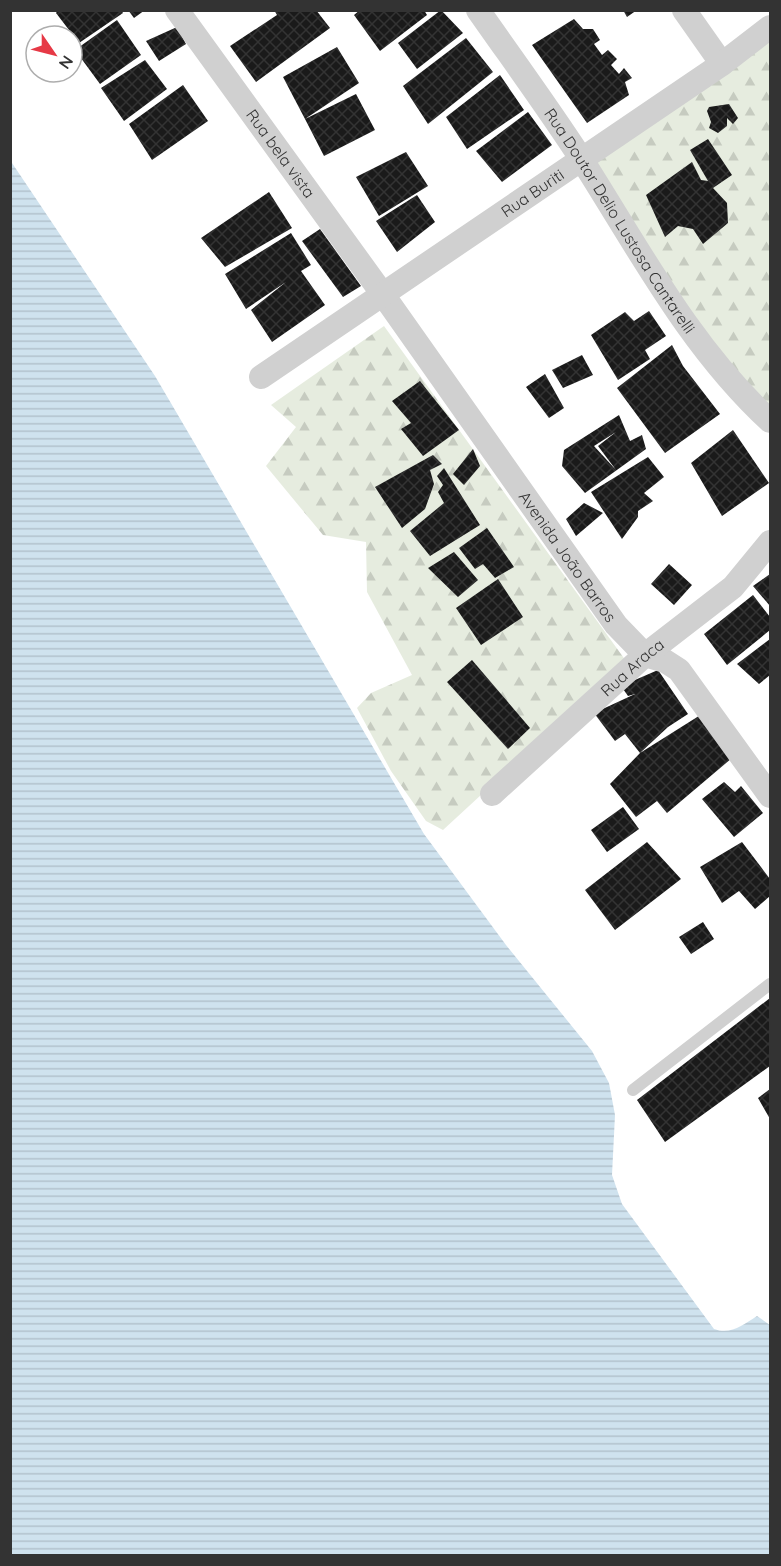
<svg xmlns="http://www.w3.org/2000/svg" width="781" height="1566" font-family="Quicksand,sans-serif">
<style>
.forest{fill:url(#forest-firs)}
.water{fill:url(#water-rules)}
.building{fill:url(#building-cross-hatch);fill-rule:evenodd}
.lines{fill:none;stroke-linecap:round;stroke-linejoin:round}
.service{stroke:#d0d0d0;stroke-width:12}
.minor{stroke:#d0d0d0;stroke-width:24}
.labels{text-anchor:middle;dominant-baseline:central;stroke-width:6;stroke-linejoin:round;paint-order:stroke}
.street-label{font-size:16px;fill:#333;stroke:#fff}
</style>
<defs>
<pattern id="forest-firs" width="22" height="20" patternUnits="userSpaceOnUse" patternTransform="scale(1.5)"><rect width="22" height="20" fill="#e6ecdf"/><path d="M5 1l3.5 6h-7zM16 11l3.5 6h-7z" fill="#c6cbc0"/></pattern>
<pattern id="water-rules" width="6" height="5" patternUnits="userSpaceOnUse" patternTransform="scale(1.5)"><rect width="6" height="5" fill="#cfe2ee"/><path d="M0 2.5h6" fill="none" stroke="#b2c2cd"/></pattern>
<pattern id="building-cross-hatch" width="8" height="8" patternUnits="userSpaceOnUse" patternTransform="scale(1.5)"><rect width="8" height="8" fill="#1a1a1a"/><path d="M0 0l8 8M0 8l8-8" fill="none" stroke="#333"/></pattern>
</defs>
<rect width="100%" height="100%" fill="#fff"/>
<path class="forest" d="M770,32v389l-22,-21 -159,-237z
M384,326l242,335 -183,169 -17,-9 -35,-50 -34,-63 14,-15 41,-18 -45,-83 -1,-50 -43,-7 -57,-69 30,-39 -25,-22z"/>
<path class="water" d="M10,160l145,216 269,458 82,111 86,106 17,32 6,32 -3,60 10,29 92,125c17,6 29,-4 43,-13l13,9v230h-759z"/>
<path class="building" d="M58,10h63l2,3 -44,30 -23,-30z
M128,10h17l-11,8z
M274,10h42l14,18 -74,54 -26,-36 47,-31z
M360,10h64l3,5 -47,36 -26,-36z
M441,10l22,23 -46,36 -19,-26z
M623,10h14l-10,7z
M574,19l9,10h10l7,11 -6,4 8,11 6,-5 9,9 -6,6 8,9 5,-6 8,10 -7,4 4,13 -42,28 -55,-78z
M117,20l24,35 -41,29 -25,-34z
M177,27l9,17 -27,17 -13,-20z
M466,38l27,34 -65,52 -25,-38z
M337,47l22,36 -54,36 -22,-42z
M145,60l22,29 -43,32 -23,-33z
M500,75l24,35 -57,39 -21,-32z
M183,85l25,36 -56,39 -23,-36z
M356,94l19,36 -51,26 -19,-37z
M729,104l9,14 -5,6 -6,-6v8l-9,7 -9,-5 2,-6 -4,-11 2,-4z
M528,112l24,33 -50,37 -26,-31z
M708,139l24,36 -19,13 14,15 1,20 -25,21 -10,-15 -15,-3 -13,11 -19,-42 46,-33 9,18 7,1 -18,-31z
M406,152l22,34 -49,30 -23,-39z
M269,192l23,36 -67,39 -24,-29z
M417,195l18,27 -38,30 -21,-31z
M320,229l41,57 -18,11 -41,-56z
M291,233l20,32 -10,6 24,34 -53,37 -21,-32 35,-28 -40,27 -21,-35z
M649,311l17,25 -21,14 5,9 -32,21 -27,-45 34,-23 9,9z
M672,345l11,21 37,48 -55,39 -48,-65z
M582,355l11,20 -30,13 -11,-18z
M545,374l19,34 -15,10 -23,-31z
M420,381l39,49 -36,26 -22,-27 10,-6 -19,-22z
M619,415l11,26 12,-6 4,14 -61,44 -23,-27 2,-16zM616,432l-18,14 18,24 -22,-24z
M733,430l36,53 -47,33 -31,-53z
M473,449l7,17 -16,19 -11,-11z
M433,455l9,9 -12,6 4,14 -9,25 -23,19 -27,-41z
M648,457l16,20 -20,16 9,8 -15,10v6l-16,22 -31,-47z
M444,468l36,57 -50,31 -20,-25 34,-28 -6,-11 5,-7 -6,-9z
M584,503l19,10 -27,23 -10,-17z
M487,528l27,39 -19,11 -12,-14 -8,5 -16,-21z
M454,552l24,28 -20,17 -30,-29z
M669,564l23,21 -18,20 -23,-21z
M770,574v32l-17,-20z
M498,579l25,38 -42,28 -25,-37z
M753,595l17,22v13l-43,35 -23,-31z
M770,639v36l-11,9 -22,-20z
M472,660l58,68 -22,21 -61,-67z
M658,670l30,44 -20,13 -28,26 62,-39 30,44 -65,55 -10,-12 -21,16 -26,-33 30,-31 -15,-19 -10,7 -21,-28 41,-19 -7,2 -7,-10z
M724,782l11,10 6,-6 22,27 -29,24 -32,-38z
M623,807l16,22 -32,23 -16,-22z
M647,842l34,37 -66,51 -30,-40z
M742,842l28,37v17l-15,13 -16,-18 -17,12 -22,-36z
M703,922l11,17 -23,15 -12,-17z
M770,998v68l-105,76 -28,-42z
M770,1089v30l-12,-21z"/>
<g class="lines">
<path class="service" d="M633,1090l137,-106"/>
<g class="minor">
<path id="s1" d="M177,10l207,286 232,329 29,30 20,6 14,9 91,126"/>
<path id="s2" d="M478,10c35,50 71,99 104,150 58,91 108,187 188,261"/>
<path d="M684,10l38,54"/>
<path id="s3" d="M261,377l461,-313 48,-37"/>
<path id="s4" d="M492,794l153,-139 88,-68 37,-45"/>
</g>
</g>
<g class="labels">
<g class="street-label">
<text stroke="none"><textPath href="#s1" startOffset="177">Rua bela vista</textPath></text>
<text stroke="none"><textPath href="#s3" startOffset="328">Rua Buriti</textPath></text>
<text stroke="none"><textPath href="#s2" startOffset="254">Rua Doutor Delio Lustosa Cantarelli</textPath></text>
<text stroke="none"><textPath href="#s1" startOffset="672">Avenida João Barros</textPath></text>
<text stroke="none"><textPath href="#s4" startOffset="189">Rua Araca</textPath></text>
</g>
</g>
<rect width="781" height="1566" fill="none" stroke="#333333" stroke-width="24"/>
<g transform="translate(54 54) rotate(125)"><circle r="28" fill="#ffffff" stroke="#adadad" stroke-width="1.5"/>
<path d="M0-4.5L10 22L0 15L-10 22Z" fill="#e63946"/>
<text y="-9" font-size="16" font-weight="bold" text-anchor="middle" fill="#333333">N</text>
</g>
</svg>
